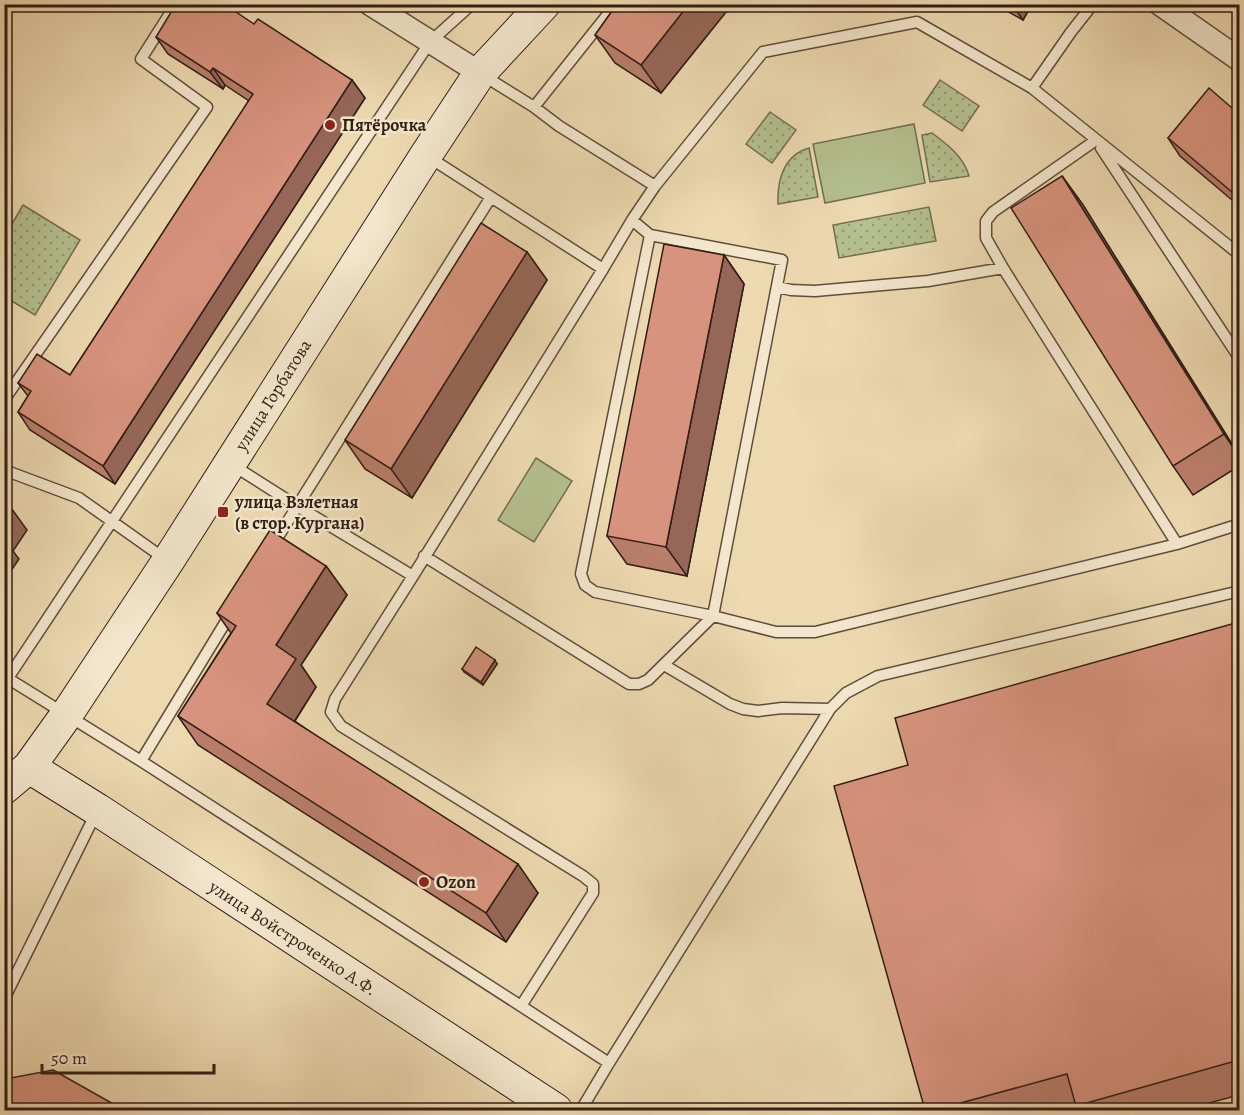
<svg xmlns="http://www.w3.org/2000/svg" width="1244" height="1115" font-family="Alegreya,serif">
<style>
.park{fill:url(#park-dots);stroke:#726e52;stroke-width:1.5}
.pitch{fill:#b4c08e;stroke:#726e52;stroke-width:1.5}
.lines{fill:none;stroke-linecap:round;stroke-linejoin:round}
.lane-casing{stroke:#604c3c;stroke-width:13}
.street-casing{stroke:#604c3c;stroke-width:25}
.secondary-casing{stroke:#311d16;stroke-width:34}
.lane{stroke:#f3e6cc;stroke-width:10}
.street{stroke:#f3e6cc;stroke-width:22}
.secondary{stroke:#f3e6cc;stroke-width:32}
.wall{fill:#b97e6c;stroke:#311d16;stroke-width:1.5}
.shaded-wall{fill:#966758;stroke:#311d16;stroke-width:1.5}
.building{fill:#d7937d;stroke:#311d16;stroke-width:1.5}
.poi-dot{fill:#8f2418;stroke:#f3e6cc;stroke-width:2}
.labels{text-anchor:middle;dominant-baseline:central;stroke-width:5;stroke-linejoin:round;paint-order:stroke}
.poi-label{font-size:18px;font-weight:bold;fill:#311d16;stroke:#f3e6cc;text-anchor:start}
.street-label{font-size:18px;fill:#311d16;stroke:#f3e6cc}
</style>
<defs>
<pattern id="park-dots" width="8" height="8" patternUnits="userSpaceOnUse" patternTransform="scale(1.5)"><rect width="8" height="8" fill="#b4c08e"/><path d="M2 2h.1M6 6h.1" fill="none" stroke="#939b73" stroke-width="1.8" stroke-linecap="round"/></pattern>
</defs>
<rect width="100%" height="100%" fill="#edd9b0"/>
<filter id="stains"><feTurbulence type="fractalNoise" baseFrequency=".00333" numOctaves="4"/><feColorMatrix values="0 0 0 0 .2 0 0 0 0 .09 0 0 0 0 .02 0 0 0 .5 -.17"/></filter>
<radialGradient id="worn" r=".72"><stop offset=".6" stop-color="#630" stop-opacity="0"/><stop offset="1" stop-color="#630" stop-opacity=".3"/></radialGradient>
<path class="park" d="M940,80l39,26 -17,25 -39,-26z
M770,112l26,18 -24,33 -26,-19z
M932,133c15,11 32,24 37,43l-39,6 -8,-47z
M809,148l9,49 -40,7c-1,-24 6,-49 31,-56z
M23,205l57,35 -45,75 -30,-18v-61z
M929,207l7,34 -97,17 -6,-33z"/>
<path class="pitch" d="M914,124l11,59 -100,20 -12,-59z
M536,458l36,23 -38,61 -36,-22z"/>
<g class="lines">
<defs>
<path id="lane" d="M481,74l53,33 25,19 96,60
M1032,88l208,167
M534,107l82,-103
M1096,140l-103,72 -7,9v17l17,30 174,276
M1101,148l139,211
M632,220l18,15
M650,235l132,25 -69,356 -118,-24 -10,-7 -4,-11z
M603,269l29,-49 23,-34 108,-134 154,-30 115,66 39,-56 22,-28
M777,287l14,3 24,1 113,-10 75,-13
M4,400l203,-293 -66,-48 35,-55
M231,464l66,42 116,70 -78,123 -4,13 10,14 242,150 10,8v9l-72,113 88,57 -28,47
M4,470l75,28 86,61
M271,548l220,-351
M424,556l205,128h10l9,-4 65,-64 63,16h39l362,-88 63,-20
M413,576l190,-307 -176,-113
M4,676l137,85 380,245
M8,678l422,-636 42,-38
M830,709l16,-16 32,-17 362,-85
M141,761l90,-148
M4,999l92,-186
M609,1063l221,-354 -48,-1 -24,3 -15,-2 -13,-5 -66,-39
M4,1101l2,9"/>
<path id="street" d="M370,4l110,69
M1160,4l80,56"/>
<path id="secondary" d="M29,767l69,43 458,300
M4,788l25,-21 38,-53 101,-153 258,-406 54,-82 64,-69"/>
</defs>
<use href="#lane" class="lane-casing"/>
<use href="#street" class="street-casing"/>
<use href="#secondary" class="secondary-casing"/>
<use href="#lane" class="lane"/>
<use href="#street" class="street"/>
<use href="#secondary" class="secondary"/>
</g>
<path class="wall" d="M617,4h157l-48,8 -65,81 -46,-30 -20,-28z
M994,4h38l-9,16z
M254,24l98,56 13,18 -250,386 -85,-54 -12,-18 10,-16 -10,-13 52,-8 179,-274 -24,-16 -2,4 -55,-35 -12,-17z
M1239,114v92l-59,-50 -12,-18z
M1062,176l21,29 156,250v11l-46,29 -20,-29z
M527,252l20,28 -135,218 -47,-29 -20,-29z
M724,255l20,29 -57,292 -60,-12 -20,-28z
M326,566l21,29 -46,70 15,22 -21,34 243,172 -32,49 -308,-197 -20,-29 53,-83 -14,-20z
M1239,622v473l-56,15h-104l-3,-4 -18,4h-133l-17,-345z
M497,664l-14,21 -19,-13 -2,-3z"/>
<path class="shaded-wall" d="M689,4h32l5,8 -65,81 -20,-28z
M1012,4h20l-9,16z
M213,68l12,17 -2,4 -13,-17z
M352,80l13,18 -250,386 -12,-18z
M1062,176l21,29 156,251 -15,-22z
M527,252l20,28 -135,218 -21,-29z
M724,255l20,29 -57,292 -21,-29z
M4,498l23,32 -14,21 6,8 -15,22z
M326,566l21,29 -46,70 15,22 -29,46 -20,-29 9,-59z
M495,660l2,4 -14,21 -2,-3z
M518,864l20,29 -32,49 -20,-29z"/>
<path class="building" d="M176,4h48l30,20 4,-5 94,61 -249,386 -85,-54 13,-21 -13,-8 19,-29 33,21 183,-281 -40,-26 -3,4 -54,-35z
M617,4h72l-48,61 -46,-30z
M1209,88l30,26v84l-71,-60z
M1062,176l162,258 -51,32 -162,-258z
M481,223l46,29 -136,217 -46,-29z
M664,244l60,11 -58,292 -59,-11z
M270,530l56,36 -50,79 20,14 -29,45 251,160 -32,49 -308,-197 58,-90 -19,-13z
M1239,622v438l-163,46 -9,-32 -132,36h-10l-91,-324 74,-21 -13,-47z
M476,647l19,13 -14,22 -19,-13z
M53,1070l71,40h-113l-6,-31z"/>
<g class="poi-dot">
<circle cx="330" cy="125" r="6"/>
<rect x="217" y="506" width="12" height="12" rx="3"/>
<circle cx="424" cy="882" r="6"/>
</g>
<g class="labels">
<g class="poi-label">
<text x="342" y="125">Пятёрочка</text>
<text x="235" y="502">улица Взлетная<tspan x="235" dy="21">(в стор. Кургана)</tspan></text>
<text x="436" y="882">Ozon</text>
</g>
<g class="street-label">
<text transform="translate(273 395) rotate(-58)">улица Горбатова</text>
<text transform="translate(293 938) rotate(33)">улица Войстроченко А.Ф.</text>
</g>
</g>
<rect width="1244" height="1115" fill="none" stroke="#edd9b0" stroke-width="24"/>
<rect x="6" y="6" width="1232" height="1103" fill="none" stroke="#311d16" stroke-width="3"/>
<rect x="12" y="12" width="1220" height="1091" fill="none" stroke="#311d16" stroke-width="1.5"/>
<path d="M42 1064v9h172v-9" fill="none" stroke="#311d16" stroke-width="3"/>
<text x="51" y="1064" font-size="18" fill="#311d16" stroke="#f3e6cc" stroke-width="4.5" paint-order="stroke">50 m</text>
<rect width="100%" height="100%" filter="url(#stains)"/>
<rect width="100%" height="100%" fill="url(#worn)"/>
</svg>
